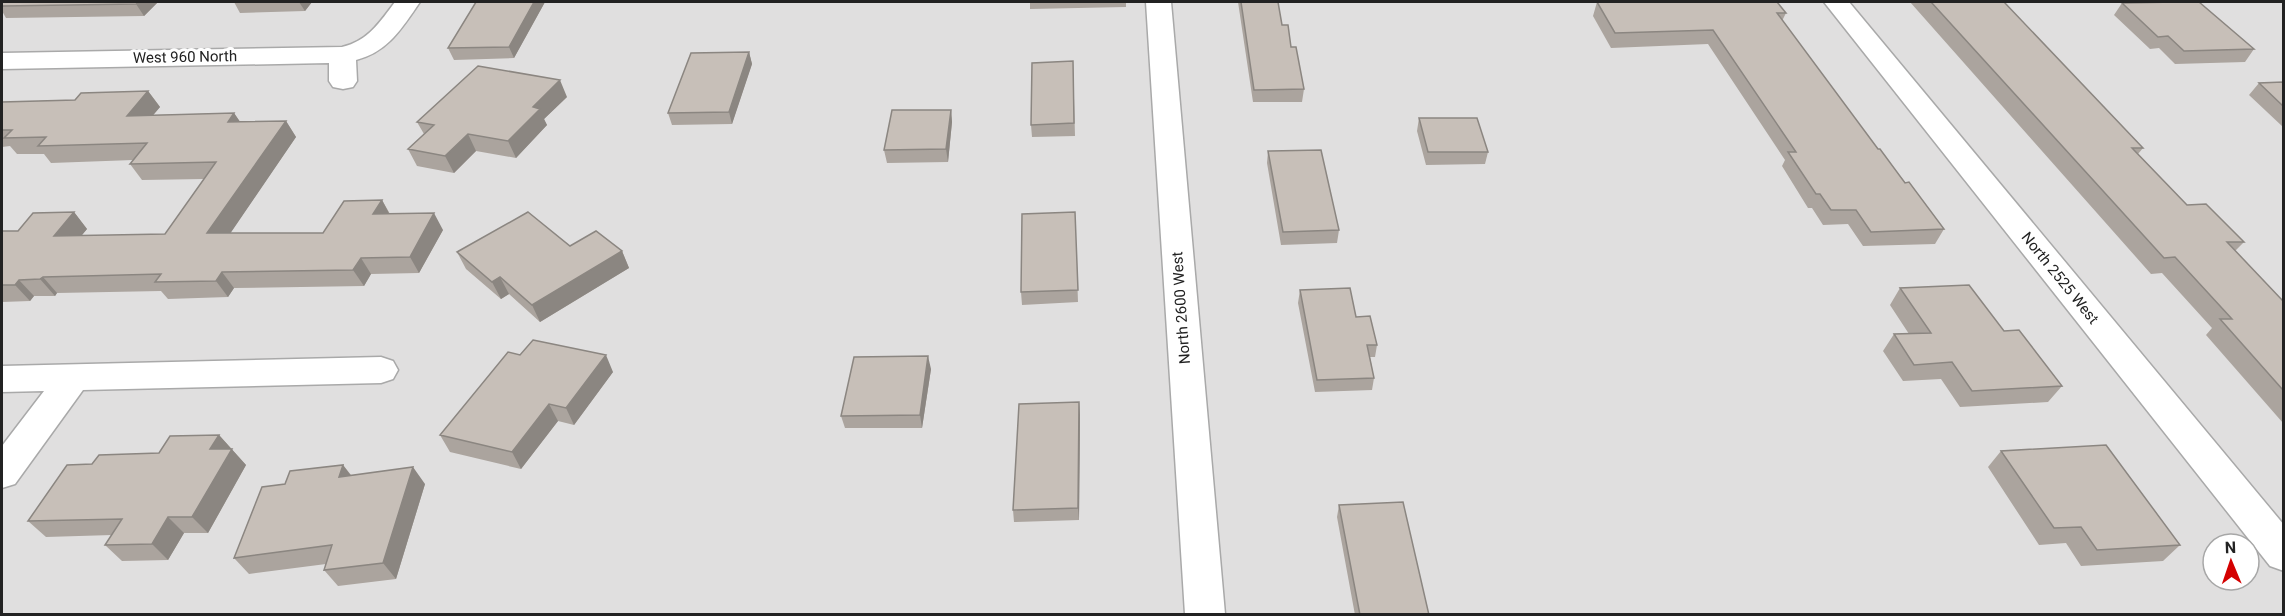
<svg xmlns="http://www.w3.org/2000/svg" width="2285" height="616" font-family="Roboto,sans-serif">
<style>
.residential{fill:#e0dfdf;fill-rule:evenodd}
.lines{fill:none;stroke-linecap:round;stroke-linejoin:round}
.minor-casing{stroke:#a9a9a9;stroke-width:3}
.minor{fill:#fff;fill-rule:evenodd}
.wall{fill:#aba49e}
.shaded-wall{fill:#8b8681}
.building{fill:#c7bfb8;stroke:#8b8681;stroke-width:1.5}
.labels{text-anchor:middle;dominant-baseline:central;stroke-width:6;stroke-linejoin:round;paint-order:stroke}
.street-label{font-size:15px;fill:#222;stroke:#fff}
</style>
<rect width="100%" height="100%" fill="#f2efe9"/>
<path class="residential" d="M2,2h2281v612h-2281zM2213,544h36v36h-36z"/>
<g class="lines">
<defs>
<path id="minor" d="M395,2h25c-18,26 -32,50 -64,58l1,21 -4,6 -10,2 -10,-2 -4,-6v-18l-327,6v-16l340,-6c26,-6 38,-25 53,-45z
M1146,2h25l54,612h-40z
M1824,2h25l435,523v46l-14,-5z
M381,357l12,4 5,9 -5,9 -12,4 -298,7 -68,94 -13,4v-42l42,-55 -42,1v-26z"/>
</defs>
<use href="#minor" class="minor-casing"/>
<use href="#minor" class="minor"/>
</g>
<path class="wall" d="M2,2h156l-14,14 -138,2 -4,-7z
M234,2h78l-7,9 -65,2z
M545,2l-31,56 -60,2 -6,-12z
M1030,2h96v5l-96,2z
M1238,2h40l4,23 22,64 -2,13h-49z
M1597,2l189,11 -4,8 96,128 66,80 -9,15 -72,2 -15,-22 -25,1 -11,-17h-4l-26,-42 3,-6 -77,-116 -97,4 -18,-32z
M1910,2h94l139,146 -5,6 49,51 57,37 -9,9 48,50v122l-77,-88 6,-7 -50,-55 -11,1z
M2122,3l132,46 -9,13 -70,2 -16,-16 -9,1 -36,-34z
M749,52l3,12 -20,60 -60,1 -4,-12z
M1073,61l2,75 -43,1 -1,-12z
M2283,82v45l-34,-32 10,-12z
M148,91l12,16 -7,8 81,-2 6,9 46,-1 10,16 -66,96h93l59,-33 8,14 53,16 -24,43 -48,1 -7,12 -130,2 -6,9 -60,2 -7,-8 -104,2 -2,3h-21l-4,5 -28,1v-71h16l56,-19 13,17 -6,7 84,-2 39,-55 -62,1 -12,-16 3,-4 -82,3 -7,-9h-27l-7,-8 -8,1v-45l73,-2z
M567,97l-23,22 3,6 -31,33 -40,-7 -22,22 -37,-7 -9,-17 16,-15 -7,-12z
M951,110l1,12 -4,40 -61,1 -3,-13z
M1419,118l69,34 -3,12 -59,1 -9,-34z
M1268,151l71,79 -2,13 -56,2 -14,-82z
M1075,212l3,90 -56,3 -1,-13z
M570,246l52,5 7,17 -89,54 -31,-28 -8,5 -35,-30 -9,-17z
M1900,288l104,43 58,55 -14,16 -88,5 -19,-28 -38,2 -20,-30 11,-17h15l-19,-29z
M1300,290l56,27 21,28 -2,12h-5l4,21 -2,12 -57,2 -17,-89z
M520,355l93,17 -39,53 -16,-4 -37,48 -71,-17 -10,-17z
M931,369l-9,59h-77l-4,-12z
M1079,402l1,13 -1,105 -65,2 -1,-12z
M219,435l27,30 -38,68h-24l-16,27 -46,1 -17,-16 7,-10 -66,2 -18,-16 131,-68z
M2001,451l179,94 -17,16 -82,5 -15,-23 -27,2 -51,-78z
M343,465l8,10 74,9 -29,95 -58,7 -14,-16 2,-6 -77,10 -15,-16 51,-74z
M1339,505l90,110h-74l-18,-98z"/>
<path class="shaded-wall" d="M139,2h19l-14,14 -8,-12z
M299,2h13l-7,9z
M534,2h11l-31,56 -5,-11z
M749,52l3,12 -20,60 -3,-12z
M560,80l7,17 -23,22 3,6 -31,33 -8,-17 25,-34z
M148,91l12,16 -21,25 -12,-16z
M951,110l1,12 -4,40 -2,-13z
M234,113l11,16 -17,-7z
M286,121l10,16 -77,113 -12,-17z
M468,134l8,17 -22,22 -9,-17z
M382,200l9,17 -18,-3z
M74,212l13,17 -19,23 -14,-16z
M434,213l9,17 -24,43 -9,-16z
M622,251l7,17 -89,54 -8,-17z
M361,258l10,16 -7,12 -11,-16z
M222,272l12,16 -6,9 -12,-16z
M43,277l14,16 -2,3 -15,-17z
M500,277l9,17 -8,5 -9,-17z
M19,280l15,16 -4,5 -15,-16z
M606,355l7,17 -39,53 -8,-17z
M928,356l3,13 -9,59 -2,-13z
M1079,402l1,13 -1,105 -1,-12z
M549,404l9,17 -37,48 -9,-17z
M219,435l27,30 -38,68 -16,-16 18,-68z
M343,465l12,16 -16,-4z
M413,467l12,17 -29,95 -13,-16z
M168,517l16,16 -16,27 -16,-16z"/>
<path class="building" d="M2,2h137l-3,2 -134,2z
M476,2h58l-25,45 -61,1z
M1241,2h37l4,23h6l3,22h5l8,42 -50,1z
M1597,2h180l9,11h-9l101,136h2l25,34 4,-1 35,47 -73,3 -15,-22h-25l-11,-16h-4l-28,-42h8l-83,-122 -98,3z
M1931,2h73l139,146h-11l55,57 19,-1 38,38h-17l56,59v89l-63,-71h12l-57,-62 -11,1z
M2177,2h22l55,47 -70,2 -16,-15 -10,1 -36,-34z
M749,52l-20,60 -61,1 23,-60z
M1073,61l1,62 -43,2 1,-62z
M478,66l82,14 -27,27 7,2 -32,32 -40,-7 -23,22 -37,-7 26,-24 -17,-3z
M2283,82v24l-24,-23z
M148,91l-21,25 107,-3 -6,9 58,-1 -79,112h116l21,-32 38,-1 -9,14 61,-1 -24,44 -49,1 -8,12 -131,2 -6,9 -61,1 6,-8 -118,3 -3,2 -21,1 -4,5h-13v-54h16l15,-18 41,-1 -20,24 111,-2 51,-72 -86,2 17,-21 -109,3 8,-9 -42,1 8,-8h-10v-28l73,-2 6,-7z
M892,110h59l-5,39 -62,1z
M1419,118h58l11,34h-60z
M1321,150l18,80 -56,2 -15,-81z
M528,212l42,34 26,-15 26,20 -90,54 -32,-28 -8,5 -35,-30z
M1075,212l3,78 -57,2 1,-78z
M1969,285l35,46 15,-1 43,56 -90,5 -20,-29 -38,3 -20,-31 37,-1 -31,-45z
M1350,288l6,29 14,-1 7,29h-10l7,33 -57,2 -17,-90z
M533,340l73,15 -40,53 -17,-4 -37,48 -72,-17 68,-83 12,3z
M928,356l-8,59 -79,1 13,-59z
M1079,402l-1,106 -65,2 6,-106z
M219,435l-9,14h22l-40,68h-24l-16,27 -47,1 17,-26 -94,2 39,-56 25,-1 7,-9 60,-2 11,-17z
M2106,445l74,100 -83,5 -16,-23 -27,1 -53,-77z
M343,465l-4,12 74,-10 -30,96 -59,7 8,-25 -98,13 28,-71 23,-3 5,-13z
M1403,502l26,113h-69l-21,-110z"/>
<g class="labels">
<g class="street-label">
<text transform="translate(185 57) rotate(-1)">West 960 North</text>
<text transform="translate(2060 278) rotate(51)">North 2525 West</text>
<text transform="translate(1181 308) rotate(-94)">North 2600 West</text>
</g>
</g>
<rect width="2285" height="616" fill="none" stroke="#222222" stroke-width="6"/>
<g transform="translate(2231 562) rotate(358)"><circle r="28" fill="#ffffff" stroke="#a7a7a7" stroke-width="1.5"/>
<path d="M0-4.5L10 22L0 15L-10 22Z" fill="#d40000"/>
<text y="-9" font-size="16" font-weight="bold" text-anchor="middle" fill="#222222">N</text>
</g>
</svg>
